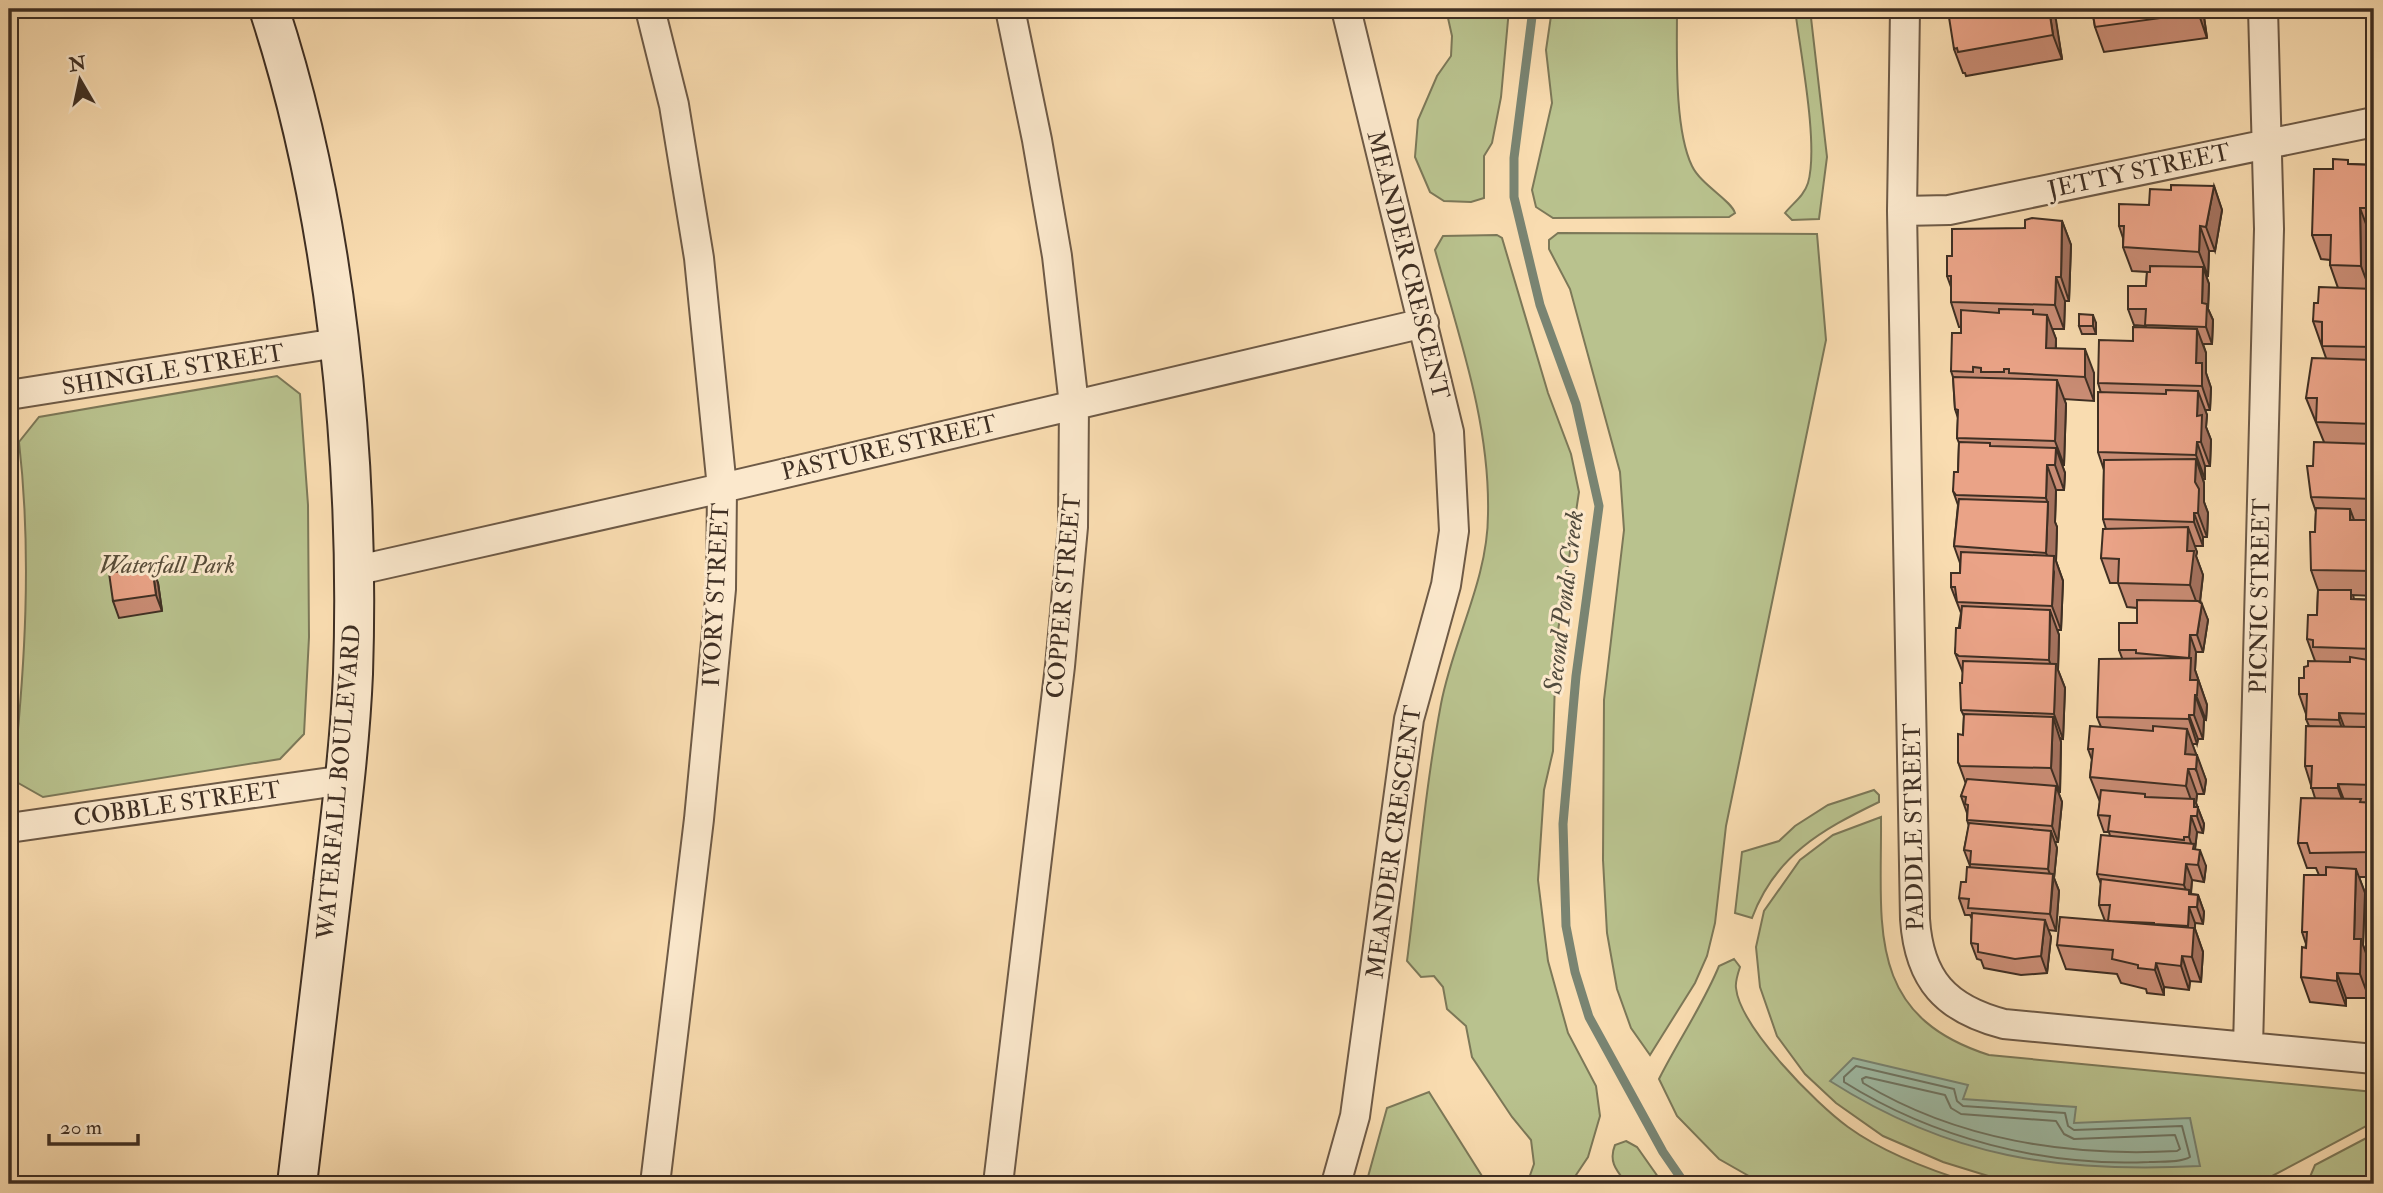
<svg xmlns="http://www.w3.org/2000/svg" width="2383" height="1193" font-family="'IM FELL Double Pica',serif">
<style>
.green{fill:#b9c28e;stroke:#7c7858;stroke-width:2}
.water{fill:#9fbca6;stroke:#798472;stroke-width:2}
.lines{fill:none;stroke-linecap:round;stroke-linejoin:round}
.shore{stroke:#6f7664;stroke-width:2}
.stream{stroke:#798472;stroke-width:9}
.street-casing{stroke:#6e5a46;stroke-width:32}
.secondary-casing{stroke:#3f2f23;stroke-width:42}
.street{stroke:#fbe8cc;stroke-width:28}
.secondary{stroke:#fbe8cc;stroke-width:38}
.wall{fill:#c98c74;stroke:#3f2f23;stroke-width:2}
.shaded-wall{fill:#a4725e;stroke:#3f2f23;stroke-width:2}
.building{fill:#eaa387;stroke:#3f2f23;stroke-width:2}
.labels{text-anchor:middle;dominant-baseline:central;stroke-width:6;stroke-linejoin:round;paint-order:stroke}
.street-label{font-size:24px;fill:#3f2f23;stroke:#fbe8cc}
.park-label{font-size:24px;font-style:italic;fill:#574c38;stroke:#fbe8cc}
.water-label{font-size:26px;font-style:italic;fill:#524b3d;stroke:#fbe8cc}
</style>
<rect width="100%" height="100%" fill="#f9dcb0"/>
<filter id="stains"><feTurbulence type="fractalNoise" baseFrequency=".00286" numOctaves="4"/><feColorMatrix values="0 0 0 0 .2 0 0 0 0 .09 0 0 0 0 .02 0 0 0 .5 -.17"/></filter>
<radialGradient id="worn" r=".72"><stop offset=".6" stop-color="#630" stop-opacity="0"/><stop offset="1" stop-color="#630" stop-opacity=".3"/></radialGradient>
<path class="green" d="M1446,9h63l-8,88 -9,46 -8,13v42l-13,4 -27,-1 -14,-9 -15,-35 3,-37 19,-44 14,-20 1,-20z
M1552,9h125c0,42 -3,120 15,157 9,19 39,34 43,47l-6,4 -176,1 -17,-11 -4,-17 20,-87 -6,-53z
M1795,9h15l17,148 -8,62 -27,1 -7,-7c8,-10 19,-17 23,-30 11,-38 -8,-132 -13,-174z
M1558,233l259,1 9,106 -100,486 -11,97 -8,33 -12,27 -45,72 -19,-27 -14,-39 -10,-56 -4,-73 1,-160 20,-170 -4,-58 -50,-183 -21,-40v-9z
M1497,235l5,3 46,155 23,61 8,38 -23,152 -3,107 -9,39 -6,90 10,81 20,72 28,53 4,30 -12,41 -18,27h-43l7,-20 -3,-24 -19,-23 -40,-60 -6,-31 -19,-17 -4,-22 -9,-11 -13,1 -14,-16c11,-85 18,-172 34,-257 12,-64 47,-124 47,-190 2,-91 -29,-177 -53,-264l8,-14z
M277,376l23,18 8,111 1,132 -5,97 -24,25 -237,38 -30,-17c12,-112 19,-225 6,-338l20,-25z
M1874,790l5,5v7c-58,28 -104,54 -127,116l-17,-5 7,-61 37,-11 16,-15 33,-21z
M1881,817c1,108 -17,198 108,238l385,37v30l-117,62h-243l-71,-22 -60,-26 -47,-33 -31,-29 -28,-38 -17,-49 -4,-40 8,-36 36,-51 33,-25z
M1734,959l6,8c-2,6 -5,15 -4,21 4,39 80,116 112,139 37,27 84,44 127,57h-212l-44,-25 -42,-43 -18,-37c19,-38 44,-74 60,-113z
M1429,1092l58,92h-121l21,-76z
M2374,1134v50h-67l8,-19z
M1626,1141l11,6 26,37h-36c-10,-13 -19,-22 -12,-39z"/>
<path class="water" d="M1853,1058l115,27 -5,14 113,8 -2,16 116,-5 10,48c-141,7 -249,-8 -370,-85z"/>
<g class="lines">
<path class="shore" d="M1856,1066l98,23 3,12 6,5 102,7 3,13 6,4 108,-4 8,31c-10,6 -29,4 -41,5 -105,5 -216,-24 -305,-80v-5z
M1866,1077l79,18 6,13 10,6 95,7 8,13 10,5 101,-4 5,14 -3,2c-108,6 -220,-11 -314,-68l-1,-4z"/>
<path class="stream" d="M1533,9l-19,149v39l26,108 36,99 23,102 -23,170 -13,148 3,102 9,46 14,45 74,135 22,32"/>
<defs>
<path id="street" d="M650,9l24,96 25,153 23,230 -1,101 -22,230 -44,365
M1905,9l-3,202 13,708c4,61 31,90 89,105l370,35
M1902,211l47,-1 425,-88
M9,395l328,-52
M354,571l368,-83 702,-165
M9,828l336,-48
M2248,1047l21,-818 -6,-220
M998,1184l62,-518 13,-139 1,-122 -17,-149 -20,-116 -27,-131
M1336,1184l19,-68 54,-397 37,-134 8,-54 -5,-99 -103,-423"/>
<path id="secondary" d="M269,9c67,204 91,451 84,665 -3,70 -12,139 -20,208 -12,101 -24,202 -36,302"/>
</defs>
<use href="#street" class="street-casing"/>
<use href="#secondary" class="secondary-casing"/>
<use href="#street" class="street"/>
<use href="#secondary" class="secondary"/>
</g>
<path class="wall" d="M1958,9h106l1,6 -10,2 7,42 -96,17 -1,-3h-2l-9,-24z
M2092,9h109l3,8 3,21 -103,14 -9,-25z
M2350,164l24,1v68l-5,-1 1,57h4v307l-21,-1 1,4 20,1v138h-4l1,3h3v136h-15l6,16 -2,52 3,9 8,-68v121l-5,-13v4h-23v8l-36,-4 -9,-25 5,-33 -4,-12 17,-57 -3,-7h-9l-9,-25 17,-45 -10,-32 4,-40 -3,-7v-5l-7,-20 9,-28 7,-5 -8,-22 10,-24 1,-25 -7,-20 4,-38 1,-20 -5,-15 2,-31 11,-24 -18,-44 20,-40 -13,-37 5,-18 20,-15 -8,-23v-5l-9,-1 -9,-24 21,-66z
M2214,186l8,24 -7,41h-6l-1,25h-2l3,8 -1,25 5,11 -1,24h-9l3,9v20l5,15 -1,22h-5l2,5 -1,12 5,13 -1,26h-5v13h-2l1,4v19l4,11 -1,24h-4v9h-9l3,6 -1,4 7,19 -3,27 8,18 -5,32h-7l-1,18 12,35 -1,15 -2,-1 -1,20h-5l-1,5h-5l14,36 -2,14h-7l-1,9 8,21 -1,9 -6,-1 -2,17 11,17 -2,16 -12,-2 -1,14 7,1 6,17 -1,12 -8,-1v6l8,23 -2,30 -11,-1 -1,9 -25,-3v8l-17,-2 -1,-4 -25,-6 -4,-9 -51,-5 -9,-24 48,-24 -6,-16 2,-21 -4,-10 13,-38 -1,-4h-5l-6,-17 2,-13 -10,-25 2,-17 -4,-11 13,-22 -4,-10 25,-59 -3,-8 18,-27v-15l-10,-1 -9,-24h-8l-9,-25 5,-29 -3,-10 1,-49 -6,-18 3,-59 -3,-10 35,-42 13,-14 -1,-1 -11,-1 -6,-16 18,-23 1,-14 -15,-1 -9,-24v-9l-4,-12 52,-36z
M2062,221l9,24 -2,56h-4l-1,28h-12l4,10v9l38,25v28l-30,-2 2,5 -2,61h-2l3,8 -1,17h-8l-1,32 2,5 -1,34 7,20 -2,49h-4l2,5 -1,35 7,18 -2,51 -3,-1 1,4 -1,50h-2l4,10 -4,40h-3l2,6 -3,30 5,13 -3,40 -8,-1 3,7 -4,36 -26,2 -37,-7 -3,-8 -4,-1 -6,-16 1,-24 -2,-4h-5l-6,-17 7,-16 4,-16 -6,-16 5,-24 -2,-6v-7l-6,-17 5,-12 -8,-22 5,-27 1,-19 -3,-6 2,-37 -8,-20 6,-40 -10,-26 9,-14v-10l-6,-17 4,-41 -5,-14 5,-19 1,-29 -2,-5 1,-20 -3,-9 -2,-32 -2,-6 10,-38v-6h-2l-8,-25v-15l-4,-11 5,-20 73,-28z
M2096,323v11h-14l-3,-8z
M158,583l4,28 -43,7 -6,-17z"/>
<path class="shaded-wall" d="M2049,9h3l4,11 6,39 -9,-24z
M2197,9h4l3,8 3,21z
M2374,165v48l-1,-5z
M2214,186l8,24 -7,41 -9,-24z
M2360,208l9,24 1,58 -9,-24z
M2062,221l9,24 -2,56 -8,-24z
M2200,226l9,25 -1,25 -9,-24z
M2203,267l6,17 -1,25 5,11 -1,24 -6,-17 -4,-24z
M2056,277l9,24 -1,28 -9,-24z
M2047,315l9,24 -1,33 -9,-24z
M2093,315l3,8v11l-3,-8z
M2197,329l9,24v20l5,15 -1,22 -8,-24 -6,-23z
M2085,349l9,24v28l-9,-24z
M2057,380l9,24 -2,61 -9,-24z
M2198,391l9,24 -1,12 5,13 -1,26 -9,-24 -4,-26z
M2197,442l8,24v13l-9,-24z
M2056,448l9,25 -1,17 -9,-25z
M2196,459l8,24v19l4,11 -1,24 -9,-24 -3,-31z
M2047,465l9,25 -1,32 2,5 -1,34 7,20 -2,49 -9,-24 2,-34 -8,-19 2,-49 -2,-6z
M2350,509l9,24 -9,-13z
M2194,513l9,24v9l-9,-24z
M2188,527l9,25 -1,4 7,19 -4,34 -9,-24 -3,-34z
M152,566l6,17 4,28 -6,-16z
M2202,604l6,16 -5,32 -6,-17z
M2050,610l9,25 -1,35 7,18 -2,51 -9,-25 1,-36 -6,-18z
M2190,635l6,17 -1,18 12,35 -1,15 -16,-40 -1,-21z
M2195,695l9,24 -1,20 -9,-24z
M2339,713l9,24v7l-9,-24z
M2189,715l9,24 -1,5 -8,-25z
M2053,717l8,25 -1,50 -9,-24z
M2366,727l8,23 -8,-9z
M2187,729l9,25 -1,15 -10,-15z
M2197,755l9,25 -2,14 -8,-25z
M2188,769l9,25 -1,9 8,21 -1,9 -17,-47z
M2338,784l9,24v5l-9,-25z
M2056,786l6,16 -4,40 -6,-16z
M2191,816l6,16 -2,17 4,9 1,-8 6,16 -2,16 -15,-45z
M2051,831l6,17 -3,30 5,13 -3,40 -6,-17 3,-32 -5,-13z
M2186,864l6,16 -2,21 -6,-16z
M2356,869l9,24 -2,52 7,19 -4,19 3,11v4l-9,-24 -6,-35z
M2198,895l6,17 -1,12 -6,-17z
M2189,907l6,16v6l8,23 -2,30 -9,-25 -4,-31z
M2045,920l6,17 -4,36 -6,-17z
M2182,956l8,25 -1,9 -8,-24z
M2156,963l8,24v8l-9,-25z
M2337,973l9,25v8l-9,-25z"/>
<path class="building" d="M1961,9h48l1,3 8,-1v-2h31l4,26 -95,17 -1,-4 -3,1 -6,-38z
M2092,9h106v4l-103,14z
M2333,159l15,1v4l26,1 -1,43h-13l1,58 -31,-1 1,-30h-19l2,-66h19z
M2171,185l43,1 -8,41 -6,-1 -1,26 -76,-5 1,-21h-5v-22l30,1 1,-16 21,1z
M2032,218l30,3 -1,56h-5l-1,28 -104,-3v-26h-4v-20h5v-27l73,-1v-8z
M2150,266l53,1 -1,36 5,1 -1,23 -61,-2 1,-16h-18v-23h18l1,-14h3z
M2319,287l55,2v58l-52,-1v-24l-9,-1 1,-18h4z
M1999,309l34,1v4l14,1 -1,33 39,1v28l-76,-4v-4h-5v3h-23v-4l-8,-1v5l-22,-1 1,-38h9v-23l38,3z
M2079,314l14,1v11h-14z
M2133,327l64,2 -1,34h6v23l-104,-3 1,-43 34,1z
M2312,358l62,2v64l-58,-2 1,-24h-11z
M1953,377l104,3 -2,61 -98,-3 1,-28 -3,-1z
M2166,390l32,1 -1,25 5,-1 -1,27h-4l-1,13 -98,-3v-60l68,2z
M1959,442l31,1v3l66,2 -1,17h-8l-1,33 -90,-3 -3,-4 1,-19h4z
M2314,442l60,2v55l-63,-2 -4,-31h6z
M2196,459l-1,23 4,7 -1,24h-4v9l-91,-3 1,-59z
M1959,499l89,3 -2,51 -92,-7z
M2316,508l34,1v11h24v51l-63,-1 -1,-38h5z
M2188,527l-1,24h7l-4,34 -72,-2 1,-24 -18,-1 2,-29z
M1961,552l93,4 -2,50 -95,-4 -2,-15h-4v-14h9z
M152,566l4,29 -43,6 -4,-28z
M2318,590h33v9l23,1v49l-61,-2v-7l-6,-1 1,-24h9z
M2137,600l61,1 4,3 -5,31h-7l-1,23 -53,-5v-3h-17v-27h18z
M1962,606l88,4 -1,50 -90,-4 -4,-3 1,-25h4z
M2350,657l24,4v53l-35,-1v7l-33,-1 1,-25h-8v-16h5v-11l4,-1v-5l42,1z
M2191,658l-1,22h8l-1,15h-2l-1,20h-5v4l-92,-2 2,-58z
M1963,661l93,3 -2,50 -93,-4 -1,-27h2z
M1964,714l89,3 -2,51 -91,-2 -2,-4v-28l5,1z
M2090,726l63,5v-5l34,3 -2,25 12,1 -1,14h-8l-2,17 -96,-9 3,-28h-5z
M2306,726l60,1v14h8v44l-36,-1v4h-27l1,-22h-7z
M1967,779l89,7 -4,40 -85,-6 1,-15 -3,-1 1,-7 -5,-1z
M2101,790l44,4v3l49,2v8h4l-1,9h-6l-2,21h-5v3l-76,-9 2,-15 -12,-1z
M2301,798l60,1 -1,3 14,1v49l-64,1 -3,-10h-9z
M1969,823l82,8 -3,38 -78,-5 1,-13 -7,-1z
M2101,835l93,9 -1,5 7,1 -2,15 -12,-1 -2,21 -87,-11z
M1967,867l86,7 -3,40 -82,-6 1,-9 -10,-1 2,-16h5z
M2326,867l30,2 -2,70h7l-1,35 -23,-1v8l-36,-4 1,-30 4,1 1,-16h-5l2,-57h22z
M2101,879l88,11v4l9,1 -1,12h-8l-1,19 -34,-2v-1l-46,-2 2,-16h-11z
M2368,886h6v98l-8,-1z
M1972,913l73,7 -4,36 -26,3 -37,-7v-8l-7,-1z
M2060,917l134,11 -2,29 -10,-1 -1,10 -25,-3 -1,7 -17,-2v-3l-26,-6 1,-9 -56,-5z"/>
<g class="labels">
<g class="street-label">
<text transform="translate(2139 171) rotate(-12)">JETTY STREET</text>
<text transform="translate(1408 265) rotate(76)">MEANDER CRESCENT</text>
<text transform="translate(173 370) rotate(-9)">SHINGLE STREET</text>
<text transform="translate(889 448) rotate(-13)">PASTURE STREET</text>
<text transform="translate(716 595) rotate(-87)">IVORY STREET</text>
<text transform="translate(1064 596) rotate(-85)">COPPER STREET</text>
<text transform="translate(2260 596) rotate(-89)">PICNIC STREET</text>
<text transform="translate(339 782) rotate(-85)">WATERFALL BOULEVARD</text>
<text transform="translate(177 804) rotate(-8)">COBBLE STREET</text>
<text transform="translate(1914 827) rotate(-91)">PADDLE STREET</text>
<text transform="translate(1394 842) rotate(-82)">MEANDER CRESCENT</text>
</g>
<g class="park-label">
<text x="167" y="565">Waterfall Park</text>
</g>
<g class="water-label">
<text transform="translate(1564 602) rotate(-83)">Second Ponds Creek</text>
</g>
</g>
<rect width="2383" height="1193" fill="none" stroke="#f9dcb0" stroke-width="35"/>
<rect x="10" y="10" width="2362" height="1172" fill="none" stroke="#3f2f23" stroke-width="3.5"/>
<rect x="18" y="18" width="2348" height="1158" fill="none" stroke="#3f2f23" stroke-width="2"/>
<g transform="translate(80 80) rotate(351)" stroke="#fbe8cc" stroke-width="5" paint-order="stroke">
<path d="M0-5L12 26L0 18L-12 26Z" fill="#3f2f23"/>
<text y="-10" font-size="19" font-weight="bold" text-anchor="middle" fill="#3f2f23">N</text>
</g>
<path d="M49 1134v10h89v-10" fill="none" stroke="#3f2f23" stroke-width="3.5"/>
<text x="60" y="1134" font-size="21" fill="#3f2f23" stroke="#fbe8cc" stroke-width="5" paint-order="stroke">20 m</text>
<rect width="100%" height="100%" filter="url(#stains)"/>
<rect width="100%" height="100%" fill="url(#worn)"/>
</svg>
